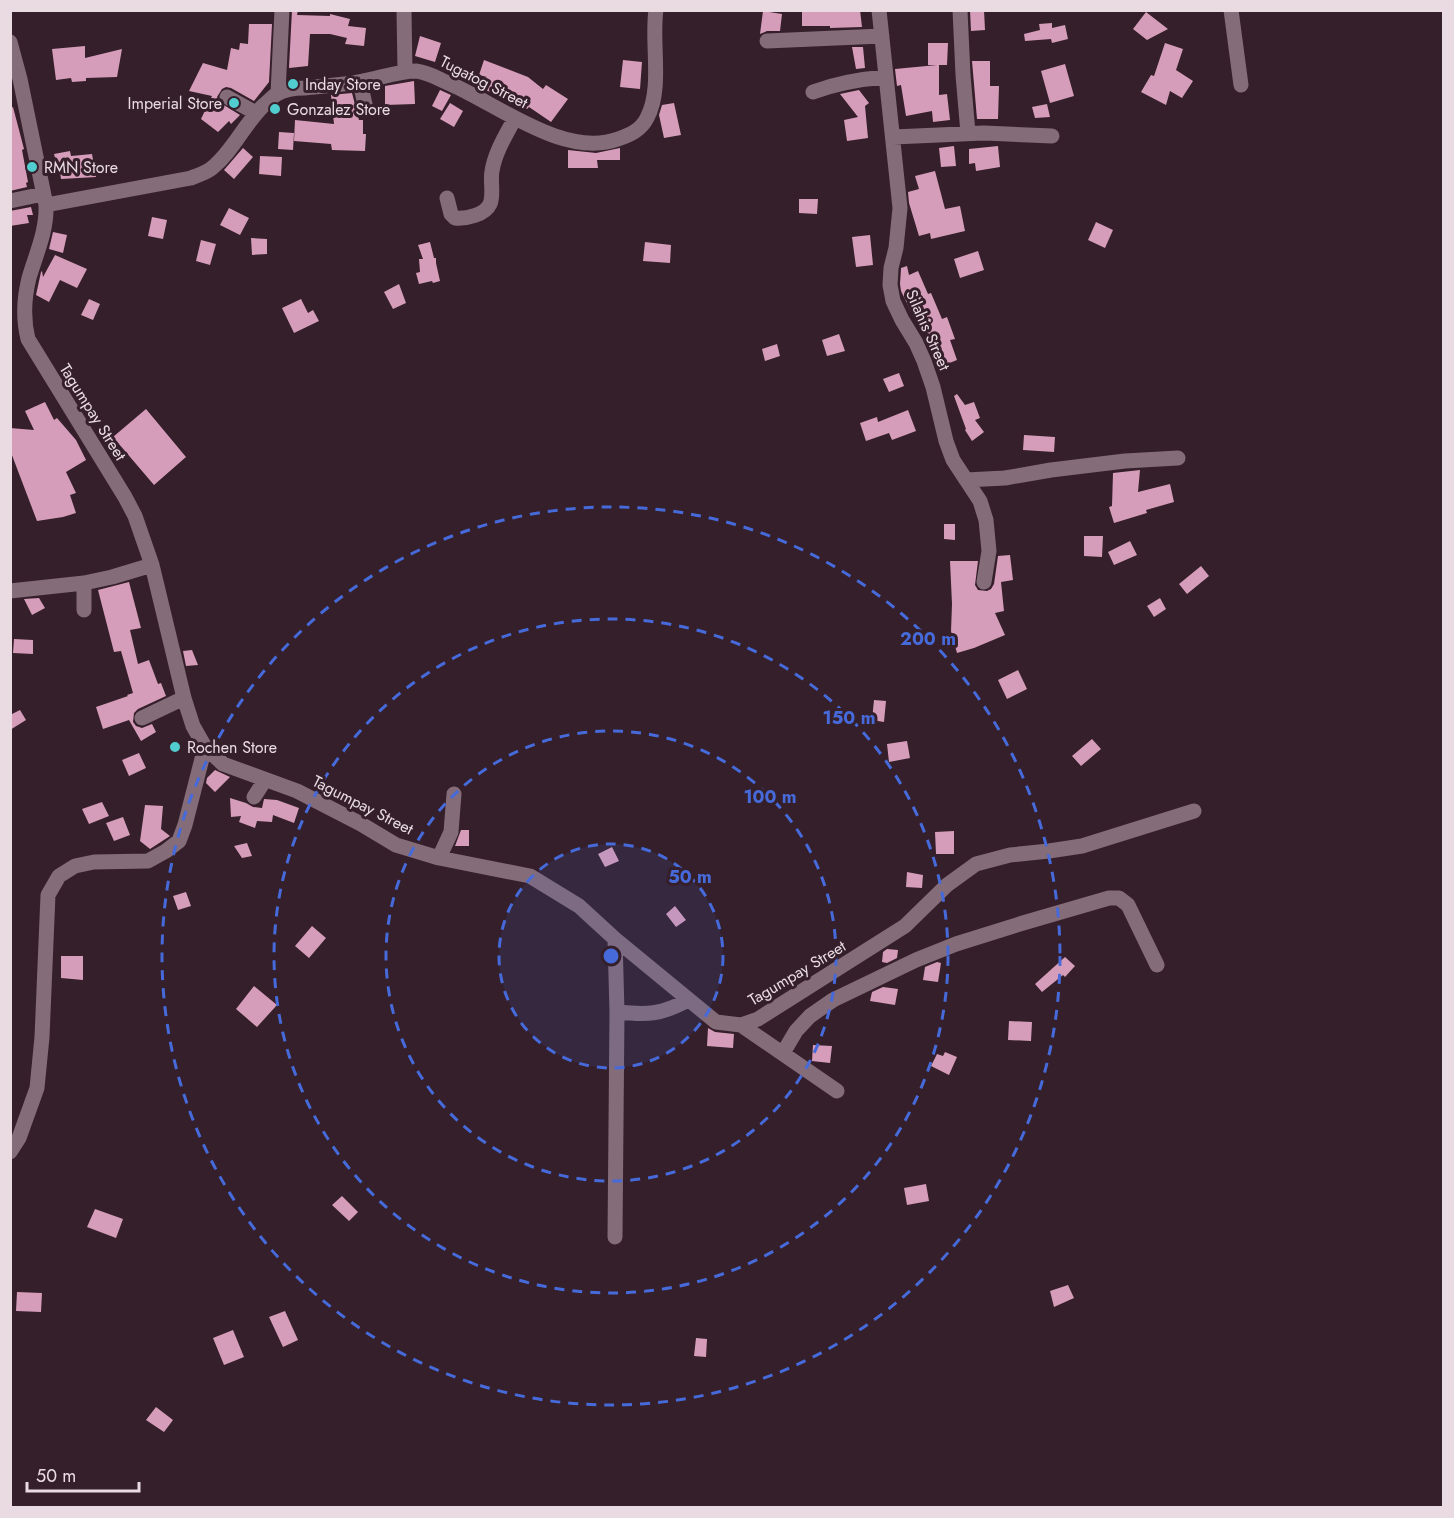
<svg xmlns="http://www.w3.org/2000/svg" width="1454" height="1518" font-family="Jost,sans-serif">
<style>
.building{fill:#d69dba}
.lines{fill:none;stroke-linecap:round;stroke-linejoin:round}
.minor{stroke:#846c78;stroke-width:15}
.ring{fill:none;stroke:#466ada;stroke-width:3;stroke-dasharray:10 8}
.poi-dot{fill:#52cdcf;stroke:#341f2a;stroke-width:2}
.labels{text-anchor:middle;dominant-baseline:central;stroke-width:6;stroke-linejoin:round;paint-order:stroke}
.street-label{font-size:16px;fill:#eadbe2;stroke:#341f2a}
.poi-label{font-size:16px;fill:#eadbe2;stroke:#341f2a;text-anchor:start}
.centre{fill:#466ada;stroke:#341f2a;stroke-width:3}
.ring-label{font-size:18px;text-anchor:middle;font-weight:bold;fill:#466ada;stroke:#341f2a;stroke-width:6;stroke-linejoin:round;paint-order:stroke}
</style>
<rect width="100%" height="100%" fill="#341f2a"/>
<path class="building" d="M292,10h6l-1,5 33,1v-2l20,5 -2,7 18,2 -2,18 -19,-2 2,-6 -17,-4h-20l-2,32 -19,2z
M802,10h58l2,17 -32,1v-2h-28z
M970,10h14l1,20 -14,1z
M763,11l19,3 -2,17h-13l-7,3z
M1146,12l22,17 -21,11 -14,-11z
M1052,23v5l13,-3 3,14 -16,4 -1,-4 -26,2 -1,-7 16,-4 -1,-6z
M249,24h23l-3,58 -15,19 -23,-13 -5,-1 -4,2 -5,8 2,5 21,13 -9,9 -2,-3 -11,11 -17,-13 11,-23 -23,-5 14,-28 24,7 4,-22 8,2 1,-7 8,1z
M420,36l21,7 -6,19 -20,-6z
M928,43h20l-1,22h-8v30l8,-1 3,26 -17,2 -1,-11 -26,5 -5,-31 -4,1 -2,-17 42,-4h-9z
M1165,43l18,6 -7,21 17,11 -11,17 -12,-7 -4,14 -25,-13 10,-17 3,1z
M85,46v12l37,-9 -5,28 -31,1v3l-14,1 -1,-4 -15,2 -4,-31z
M852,47h11l2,21 -9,1z
M484,60l44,17 15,12 3,-4 22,14 -17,23 -22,-15 -2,2 -26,-19 -2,5 -17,-6 3,-11 -2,-1h4l-8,-2z
M623,60l19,2 -2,27 -20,-2z
M972,61h18v25h9l-1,33h-21z
M1065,64l9,32 -24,7 -9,-32z
M414,81l1,23 -30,1v-19z
M440,90l11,5 -9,16 -10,-5z
M859,90l10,13 -4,3 3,32 -21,3 -3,-21 14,-3 -18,-23z
M352,93l7,27h4v14h3l-1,17 -33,-1 -1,-6 -37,-3 1,-21 39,4 -3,-29z
M450,103l13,8 -9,16 -14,-8z
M674,103l7,32 -17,3 -5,-23 3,-10z
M1047,104l3,13 -15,1 -3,-11z
M13,107l11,42 -2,1 6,32 -2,1 1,4 -17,4v-83z
M279,132l15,1 -1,17 -15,-1z
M954,146l2,20 -15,1 -2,-19z
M998,146l2,21 -24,4 -1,-8 -6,1v-15z
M243,148l10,9 -19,22 -10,-9z
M620,148v12h-23l1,8h-30v-18l28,3z
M70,151l1,5 21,-2 4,23 -35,2 -2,-14h-2l-3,-11z
M260,156l22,1 -1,19 -22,-2z
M935,171l10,38 15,-3 5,25 -34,8 -1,-6 -11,3 -10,-33 -1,-11 11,-3 -4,-13z
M799,199h19l-1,15 -18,-1z
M31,207l2,8h-6l2,8 -19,3v-15z
M229,208l20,10 -9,17 -20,-10z
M152,217l15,3 -4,19 -15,-3z
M1096,222l17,8 -8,18 -17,-8z
M53,232l14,3 -4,18 -14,-4z
M870,235l3,30 -17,2 -4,-30z
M251,238l16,1v15l-15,1z
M201,240l15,4 -6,21 -14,-4z
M430,242l4,16h2v5l4,18 -7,2 -1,-2 -13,3 -3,-11 4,-1 -1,-13h4l-5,-14z
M645,242l26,3 -1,18 -27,-2z
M978,251l6,19 -24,8 -6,-19z
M55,255l32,14 -10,19 -17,-8 -11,22 -13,-7 5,-23 1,-1 1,6z
M907,266l2,9 9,-4 10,23 3,-1 11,26 5,-2 8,22 -5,1 7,20 -20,8 -8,-20h2l-7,-27 -7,3 -16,-33 -1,-7 1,-15v-1z
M399,284l7,19 -13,6 -9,-17z
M89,299l11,5 -7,16 -12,-5z
M301,299l7,14 5,-3 6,11 -25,12 -12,-25z
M839,334l6,17 -18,5 -5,-16z
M777,344l3,12 -15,5 -3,-12z
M899,373l5,13 -15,6 -6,-13z
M957,394l8,11 9,-3 6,16 -5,2 9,12 -12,9 -7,-11 1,-1 -12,-33z
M45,402l9,18 3,-2 19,22 10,20 -20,12 10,21 -6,2 6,18 -13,4 -26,4 -27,-71v-22l24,2 -9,-19z
M146,409l40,48 -32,28 -41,-48z
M908,410l8,21 -24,9 -3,-7 -23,8 -6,-18 17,-6 1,5z
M1024,435l31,2 -1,15 -31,-2z
M1140,470l-2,22 32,-8 4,18 -28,8 1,3 -33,10 -5,-16 3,-1 1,-33z
M944,524h11v16l-11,-1z
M1084,536h19l-1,21 -18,-1z
M1130,541l7,14 -23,10 -6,-13z
M1010,555l3,25 -12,2 3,29 -9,2 10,22 -31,13 -17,5 -6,-22 1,-27 -2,-43h28l-3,24 3,5 9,1 4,-2 3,-5 4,-28z
M1201,566l8,10 -22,18 -8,-10z
M129,582l12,46 -11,2 8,34 11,-4 9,24 3,-1 5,13 -28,13 -4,4 -1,9 3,4 6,2 10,-4 4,8 -15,9 -12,-21 -26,9 -7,-22 32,-11 -1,-1 6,-2 -12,-42 -7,1 -16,-62z
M39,598l6,10 -13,7 -8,-16z
M1160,598l6,11 -12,8 -7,-11z
M14,639l19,1v14l-20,-1z
M192,650l6,15 -12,1 -3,-15z
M1018,670l9,19 -20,10 -9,-19z
M874,700l12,1 -2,21 -12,-2z
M20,710l6,10 -16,10v-15z
M1092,739l9,10 -20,17 -9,-10z
M907,741l3,17 -21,4 -2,-18z
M139,753l7,15 -17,8 -7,-16z
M215,770l15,7 -15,15 -9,-9 1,-5z
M230,798l16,5 7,4 9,1 2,-9 13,1 22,8 -5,15 -21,-8 -1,7 -15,-1 -2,7 -16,-6 2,-6 -10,1z
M102,802l7,14 -20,8 -7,-15z
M145,805l18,1 -2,23 9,7 -20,13 -10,-8z
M123,817l7,18 -16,6 -8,-18z
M461,830h8v16h-14z
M954,831v23h-18l-1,-22z
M247,843l5,13 -10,2 -8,-12z
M612,847l7,14 -14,6 -7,-13z
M907,872l16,3 -1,13 -16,-1z
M186,892l5,14 -13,4 -5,-14z
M675,906l11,14 -10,7 -10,-13z
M312,926l14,12 -17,20 -14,-12z
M887,949l11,1 -1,8 -10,5 -5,-1 1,-10z
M61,956h22v24l-22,-2z
M1065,957l10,9 -10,11 -2,-2 -21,17 -7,-8z
M937,962l4,1 -3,19 -15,-2 2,-13z
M254,986l23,19 -20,22 -21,-18z
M883,987l15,2 -3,16 -25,-4 2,-9z
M1009,1021l23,1 -1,19 -23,-1z
M708,1028l7,4 19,2 -1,14 -26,-2z
M813,1045l19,1 -2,17 -18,-2z
M945,1052l12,5 -8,18 -18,-9 6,-12 6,2z
M926,1184l3,17 -22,4 -3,-17z
M342,1196l16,16 -9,9 -17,-16z
M95,1209l28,10 -7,19 -29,-11z
M1068,1285l6,13 -20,9 -4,-16z
M17,1292l25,1 -1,19 -25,-1z
M285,1311l13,29 -15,7 -14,-30z
M233,1330l11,27 -20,8 -11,-27z
M696,1338l11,1 -1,18 -12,-1z
M156,1407l17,13 -9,12 -18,-12z"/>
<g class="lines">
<path class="minor" d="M404,10l1,62
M879,10l21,198 -4,40 -5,20 -1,17 3,16 9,19 14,23 8,18 9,26 13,54 7,19 27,41 6,19 3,31 -5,31
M960,10l3,65 5,58
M1231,10l10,75
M767,41l115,-5
M10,42l10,37 26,126c1,26 -10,49 -17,73 -5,20 -6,41 -1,61l97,158 10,19 17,49 32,133 9,28 12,21 18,17 74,27 64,33 35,21 43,13 91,18 49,30 36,33 101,83 25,3 17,-6 147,-93 42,-41 29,-21 34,-9 39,-4 33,-5 112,-35
M360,82l6,27
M813,92c24,-9 48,-13 73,-15
M278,93l4,-83
M227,97l29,16
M893,137l91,-4 68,3
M447,198l4,16 4,4c11,1 30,-3 35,-14 4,-9 0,-23 2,-33 3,-19 14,-36 23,-53
M10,201l33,-7
M46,205l145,-27c7,-3 15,-5 21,-10 21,-17 32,-44 52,-63 4,-3 9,-9 13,-11 7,-4 19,-6 27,-6 19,-2 39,-3 59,-7 17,-3 36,-10 53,-10 11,1 21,7 30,11 49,20 117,77 172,57 12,-4 23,-9 29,-21 16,-30 4,-75 9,-108
M966,480l39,-2 46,-8 74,-9 53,-3
M10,591l74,-8 28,-6 40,-12
M84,610v-27
M142,718l42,-20
M254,797l11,-17
M439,858l12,-26 3,-38
M615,939l2,73 -2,225
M617,1012c30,3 44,3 71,-12
M741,1025l96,66
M783,1053l13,-22 14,-15 23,-16 83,-40 40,-16 67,-21 86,-25h10l9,7 29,60
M10,1152l9,-14 18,-50 5,-51 6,-142 11,-19 16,-10 19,-4 54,-1 18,-10 13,-10 6,-16 20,-78"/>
</g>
<circle cx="611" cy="956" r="112" fill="#466ada" fill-opacity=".12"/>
<g class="ring">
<circle cx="611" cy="956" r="112"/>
<circle cx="611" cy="956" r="225"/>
<circle cx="611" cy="956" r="337"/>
<circle cx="611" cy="956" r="449"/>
</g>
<g class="poi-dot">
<circle cx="293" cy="84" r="6"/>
<circle cx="234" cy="103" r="6"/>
<circle cx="275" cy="109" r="6"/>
<circle cx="32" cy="167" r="6"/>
<circle cx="175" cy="747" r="6"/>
</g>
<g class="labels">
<g class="street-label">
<text transform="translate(484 82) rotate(27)">Tugatog Street</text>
<text transform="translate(928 330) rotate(66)">Silahis Street</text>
<text transform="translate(93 412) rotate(58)">Tagumpay Street</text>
<text transform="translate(363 805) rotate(27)">Tagumpay Street</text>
<text transform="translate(797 973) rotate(-31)">Tagumpay Street</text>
</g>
<g class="poi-label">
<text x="305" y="84">Inday Store</text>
<text x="222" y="103" text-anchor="end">Imperial Store</text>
<text x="287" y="109">Gonzalez Store</text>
<text x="44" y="167">RMN Store</text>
<text x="187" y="747">Rochen Store</text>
</g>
</g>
<circle cx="611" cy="956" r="9" class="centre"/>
<g class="ring-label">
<text x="928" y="645">200 m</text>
<text x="849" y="724">150 m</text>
<text x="770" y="803">100 m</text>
<text x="690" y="883">50 m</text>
</g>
<rect width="1454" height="1518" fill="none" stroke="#eadbe2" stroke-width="24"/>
<path d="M27 1482v9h112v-9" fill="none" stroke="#eadbe2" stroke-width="3"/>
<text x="36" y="1482" font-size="18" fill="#eadbe2" stroke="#341f2a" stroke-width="4.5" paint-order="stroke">50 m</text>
</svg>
